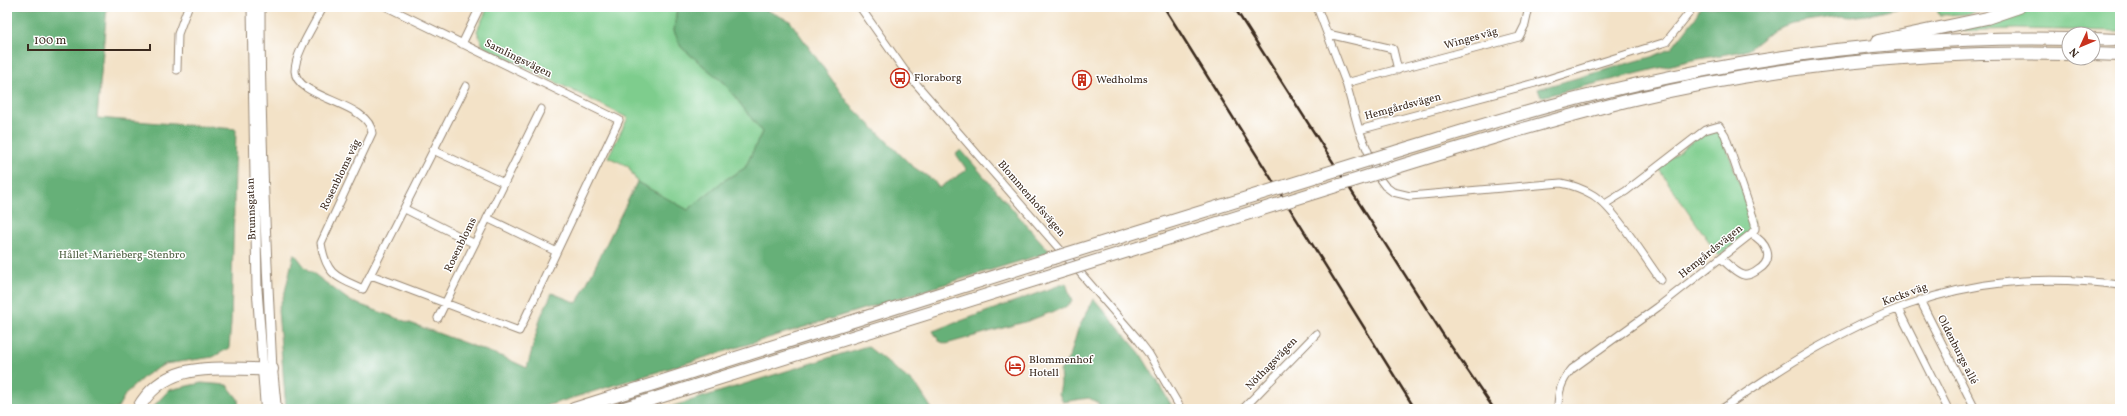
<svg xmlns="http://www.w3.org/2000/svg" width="2127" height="416" font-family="Vollkorn,serif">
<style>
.green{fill:#7ecd8d;stroke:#5c7c56}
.forest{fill:#66b078;stroke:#506d4b}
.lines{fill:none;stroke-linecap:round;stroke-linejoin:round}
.stream{stroke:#7fbef3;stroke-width:2.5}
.minor-casing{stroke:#978672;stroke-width:9}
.secondary-casing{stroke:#978672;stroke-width:11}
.primary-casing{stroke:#978672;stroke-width:12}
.motorway-casing{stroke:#978672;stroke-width:14}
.minor{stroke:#fff;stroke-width:7}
.secondary{stroke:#fff;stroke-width:9}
.primary{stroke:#fff;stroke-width:10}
.motorway{stroke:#fff;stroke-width:12}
.rail{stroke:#3b2a1e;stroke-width:2.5}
.motorway-bridge-casing{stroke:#978672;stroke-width:14;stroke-linecap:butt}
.motorway-bridge{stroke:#fff;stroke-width:12}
.labels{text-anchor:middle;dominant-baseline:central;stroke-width:3;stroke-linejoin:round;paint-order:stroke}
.street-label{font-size:11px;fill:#3b2a1e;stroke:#fff}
.poi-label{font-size:11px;fill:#3b2a1e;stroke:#fff;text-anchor:start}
.park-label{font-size:11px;fill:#526345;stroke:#fff}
</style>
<rect width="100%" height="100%" fill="#fff"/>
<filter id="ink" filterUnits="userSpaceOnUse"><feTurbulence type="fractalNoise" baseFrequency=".025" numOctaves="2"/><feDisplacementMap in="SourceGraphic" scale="8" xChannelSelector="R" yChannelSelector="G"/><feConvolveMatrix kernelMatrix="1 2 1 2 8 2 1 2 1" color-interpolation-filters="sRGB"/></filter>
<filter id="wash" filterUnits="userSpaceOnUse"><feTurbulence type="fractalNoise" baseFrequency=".012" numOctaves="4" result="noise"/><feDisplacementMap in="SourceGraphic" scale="16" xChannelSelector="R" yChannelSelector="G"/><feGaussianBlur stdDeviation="0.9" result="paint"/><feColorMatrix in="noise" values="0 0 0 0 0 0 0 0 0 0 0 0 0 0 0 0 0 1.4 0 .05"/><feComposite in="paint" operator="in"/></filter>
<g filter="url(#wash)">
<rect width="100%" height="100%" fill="#f3e2c7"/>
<path class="green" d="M488,7h189l-3,24 7,16 44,37 37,48 -17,36 -22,13 -35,29 -51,-28 -9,-16 -20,-9 20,-39 -145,-72 -6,-15z
M1936,7h61l-31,7 -27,1z
M2030,7h90v24l-104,-2 -68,2 59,-15z
M1720,129l33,93 -1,9 -33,25 -61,-88 47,-37z"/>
<path class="forest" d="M7,7h100l-10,111 139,11 -5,194 -2,25 -16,9 -48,7 -19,11 -20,18 -9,16h-110z
M677,7h83l30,14 60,84 62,61 21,14 6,8 28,-18 -11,-16 5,-4 89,102 -514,157h-250l-8,-99 7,-18 9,-39 11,14 45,34 153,56 24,11 14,-52 11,-23 25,10 60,-121 51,28 35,-29 22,-13 17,-36 -37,-48 -44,-37 -7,-16z
M1700,7h58l9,5 34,-5h103l-31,7 -22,3 -11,-1 -48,7 -19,7 -25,20 -60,11 -147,36 -3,-8 116,-33 18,-8 24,-31z
M1066,283l6,19 -7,5 -37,14 -82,23 -7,-3 -6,-10z
M1094,299l46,54 32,53 -6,3h-66l-2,-6 -9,-5 -26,4 -4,-8 2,-10 -1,-13 10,-15 8,-27z
M867,346l50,40 15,23h-268z
M201,383l26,2 11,14 1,10h-88l18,-19z"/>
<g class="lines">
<path class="stream" d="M1959,403l3,6"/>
</g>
</g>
<g filter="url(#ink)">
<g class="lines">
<defs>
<path id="minor" d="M323,7c-8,17 -28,46 -28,64 1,28 75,31 77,62l-51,110c5,32 15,34 42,46l103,-203
M860,7l45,64 231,266 13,17 32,55
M1317,7l29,76 13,47 20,48 6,8 8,6 17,4 151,-13c11,2 22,6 32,12 22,14 51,62 68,85
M1328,34l65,15 5,21
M462,44l18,-37
M177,70l1,-36 10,-27
M1346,83l173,-46 6,-12 4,-18
M1359,130l176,-47 131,-41 23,-29 3,-6
M433,150l71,33
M405,209l68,34
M487,218l68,33
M1721,258c5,5 15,15 23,17 5,1 10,-2 14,-5 18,-11 8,-28 -7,-36
M371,275l148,56 100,-211 -232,-113
M1920,300l55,109
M1898,309l50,100
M438,318l103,-209
M1243,409l73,-75
M1558,409c0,-17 3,-28 14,-40l86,-62 93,-73 4,-5v-6l-30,-88 -6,-9 -14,4 -79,61 -21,13
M1722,409c130,-91 235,-146 398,-124"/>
<path id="secondary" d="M252,7l5,282 6,80
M260,7c0,121 6,241 12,362"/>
<path id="primary" d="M263,369l3,40
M272,369l4,40"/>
<path id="motorway" d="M2093,39l27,1
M1878,41l109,-23 32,-11
M2093,54l27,1
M1385,155c56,-17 112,-35 168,-50 167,-45 343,-70 516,-66
M1394,168c78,-24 156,-48 236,-68 141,-34 294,-50 439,-46
M138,409c29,-53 85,-38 134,-40
M574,409l479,-151
M621,409l443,-138"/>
</defs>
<use href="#minor" class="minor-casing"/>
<use href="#secondary" class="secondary-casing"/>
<use href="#primary" class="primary-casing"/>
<use href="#motorway" class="motorway-casing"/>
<use href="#minor" class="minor"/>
<use href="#secondary" class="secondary"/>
<use href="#primary" class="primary"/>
<use href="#motorway" class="motorway"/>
<path class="rail" d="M1164,7l251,402
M1234,7l208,326 52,76"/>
<defs>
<path id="motorway-bridge" d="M1053,258l332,-103
M1064,271l330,-103"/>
</defs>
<use href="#motorway-bridge" class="motorway-bridge-casing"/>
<use href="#motorway-bridge" class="motorway-bridge"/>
</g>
</g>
<defs>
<symbol id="bus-ring" viewBox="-11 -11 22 22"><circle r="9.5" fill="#fff" stroke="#c8321e" stroke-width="1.5"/><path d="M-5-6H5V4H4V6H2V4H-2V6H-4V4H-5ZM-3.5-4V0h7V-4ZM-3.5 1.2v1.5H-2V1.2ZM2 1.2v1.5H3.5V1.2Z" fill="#c8321e"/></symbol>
<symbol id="building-ring" viewBox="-11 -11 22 22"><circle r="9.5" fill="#fff" stroke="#c8321e" stroke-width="1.5"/><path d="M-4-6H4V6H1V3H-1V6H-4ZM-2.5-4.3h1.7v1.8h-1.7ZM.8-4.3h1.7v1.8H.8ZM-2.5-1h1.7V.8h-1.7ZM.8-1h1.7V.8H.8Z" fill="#c8321e"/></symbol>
<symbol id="hotel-ring" viewBox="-11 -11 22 22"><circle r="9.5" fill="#fff" stroke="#c8321e" stroke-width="1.5"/><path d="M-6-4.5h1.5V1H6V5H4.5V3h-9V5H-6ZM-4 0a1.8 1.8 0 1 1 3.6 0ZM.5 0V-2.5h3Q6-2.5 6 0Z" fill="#c8321e"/></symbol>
</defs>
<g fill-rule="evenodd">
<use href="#bus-ring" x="889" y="67" width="22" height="22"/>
<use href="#building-ring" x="1071" y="69" width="22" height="22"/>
<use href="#hotel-ring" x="1004" y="355" width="22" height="22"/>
</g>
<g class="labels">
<g class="street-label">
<text transform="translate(1471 39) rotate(-16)">Winges väg</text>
<text transform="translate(518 59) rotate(26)">Samlingsvägen</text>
<text transform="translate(1403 107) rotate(-15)">Hemgårdsvägen</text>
<text transform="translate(341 175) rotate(-64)">Rosenbloms väg</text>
<text transform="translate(1031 199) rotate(49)">Blommenhofsvägen</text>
<text transform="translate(252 209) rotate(-92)">Brunnsgatan</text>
<text transform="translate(461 245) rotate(-64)">Rosenbloms</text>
<text transform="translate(1711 252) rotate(-39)">Hemgårdsvägen</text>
<text transform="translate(1905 295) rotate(-20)">Kocks väg</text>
<text transform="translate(1957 350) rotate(63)">Oldenburgs allé</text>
<text transform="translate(1272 364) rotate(-46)">Nöthagsvägen</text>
</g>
<g class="poi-label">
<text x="914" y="78">Floraborg</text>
<text x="1096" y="80">Wedholms</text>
<text x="1029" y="360">Blommenhof<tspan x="1029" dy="13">Hotell</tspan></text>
</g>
<g class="park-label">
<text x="122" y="255">Hållet-Marieberg-Stenbro</text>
</g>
</g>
<rect width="2127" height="416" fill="none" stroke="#fff" stroke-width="24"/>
<g transform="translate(2081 46) rotate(226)"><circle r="19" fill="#ffffff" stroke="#b1aaa5"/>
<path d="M0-3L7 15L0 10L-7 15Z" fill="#c8321e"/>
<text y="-6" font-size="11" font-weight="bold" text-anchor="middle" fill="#3b2a1e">N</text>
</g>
<path d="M28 44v6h122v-6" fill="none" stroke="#3b2a1e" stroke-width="2"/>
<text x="34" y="44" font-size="12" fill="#3b2a1e" stroke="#ffffff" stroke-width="3" paint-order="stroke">100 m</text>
</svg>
